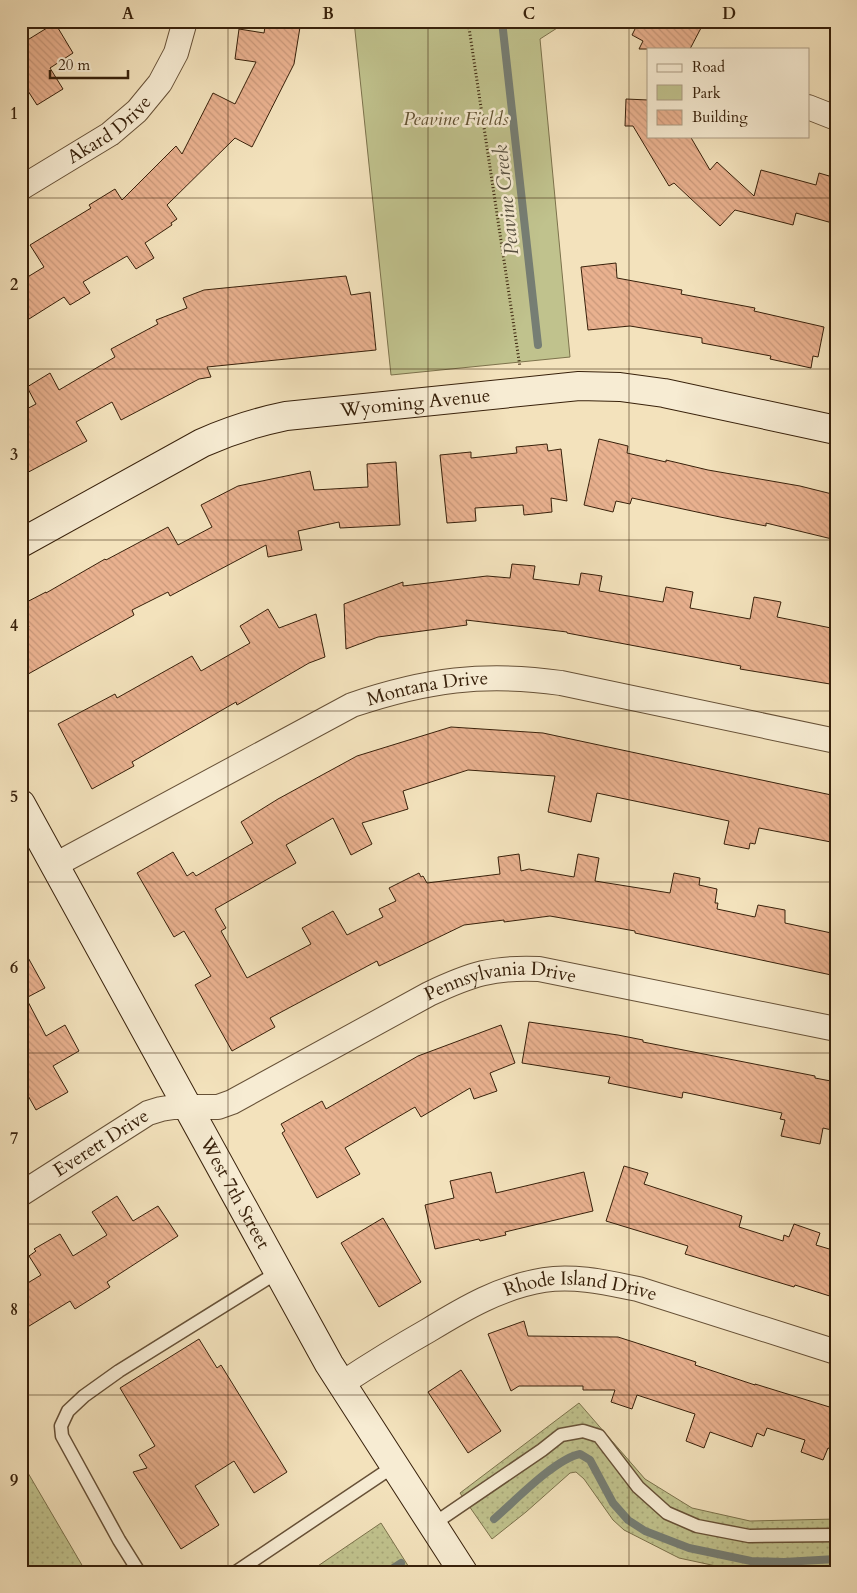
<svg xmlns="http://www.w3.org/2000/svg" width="857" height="1593" font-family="Cardo,serif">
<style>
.grass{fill:url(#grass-dots);stroke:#7c724c}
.park{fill:#c0c28d;stroke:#7c724c}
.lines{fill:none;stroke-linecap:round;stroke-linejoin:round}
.stream{stroke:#767e74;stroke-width:8}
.building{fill:url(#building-back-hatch);stroke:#38210b}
.lane-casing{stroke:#675137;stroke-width:15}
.street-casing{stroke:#675137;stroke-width:26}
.secondary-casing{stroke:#38210b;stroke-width:30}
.path{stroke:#38210b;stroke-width:3;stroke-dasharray:1 2.5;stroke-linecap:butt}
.lane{stroke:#f7ecd3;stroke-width:12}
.street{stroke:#f7ecd3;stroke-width:24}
.secondary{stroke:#f7ecd3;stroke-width:28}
.grid{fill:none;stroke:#38210b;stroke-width:1;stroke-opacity:0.55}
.labels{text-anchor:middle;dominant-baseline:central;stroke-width:5;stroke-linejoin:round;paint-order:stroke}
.park-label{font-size:19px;font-style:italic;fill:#615132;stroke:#f7ecd3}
.street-label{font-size:19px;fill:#38210b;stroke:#f7ecd3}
.water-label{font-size:20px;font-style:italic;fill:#575040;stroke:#f7ecd3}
.neatline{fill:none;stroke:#38210b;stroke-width:2}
.grid-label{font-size:16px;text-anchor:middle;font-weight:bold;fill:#38210b}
</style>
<defs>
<pattern id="grass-dots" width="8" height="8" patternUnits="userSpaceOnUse" patternTransform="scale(1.25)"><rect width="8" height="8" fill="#c0c28d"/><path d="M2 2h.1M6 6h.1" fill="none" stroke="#a6a678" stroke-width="1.8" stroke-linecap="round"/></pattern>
<pattern id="building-back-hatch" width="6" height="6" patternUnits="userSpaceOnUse" patternTransform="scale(1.25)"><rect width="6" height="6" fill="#e9b18f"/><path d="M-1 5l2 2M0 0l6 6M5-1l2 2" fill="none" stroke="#c9987a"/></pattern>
</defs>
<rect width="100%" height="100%" fill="#f3e2bc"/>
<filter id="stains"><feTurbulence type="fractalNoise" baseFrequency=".004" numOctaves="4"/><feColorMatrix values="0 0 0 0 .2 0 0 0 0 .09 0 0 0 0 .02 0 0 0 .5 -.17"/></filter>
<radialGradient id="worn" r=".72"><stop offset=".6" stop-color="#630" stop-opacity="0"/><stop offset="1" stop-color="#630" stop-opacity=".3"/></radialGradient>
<path class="grass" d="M579,1403l66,76 47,29 58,13 86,-2v53l-106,-3 -51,-11 -55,-28 -11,-10 -29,-41 -8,-7 -6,1 -44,39 -34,27 -32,-46z
M21,1461l65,111h-65z
M381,1523l31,49h-103z"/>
<path class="park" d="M354,21h214l-28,18 30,318 -179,18z"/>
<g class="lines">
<path class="stream" d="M502,21l36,324
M494,1519c21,-18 61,-60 86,-65l10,6 23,43 15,17 17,11 44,17 62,13 33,1 52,-3
M387,1572l14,-9"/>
</g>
<path class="building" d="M266,21h35l-7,43 -42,83 -17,-9 -68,67 10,14 -6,4 1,2 -27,18 9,15 -18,11 -9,-13 -44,26 7,11 -20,12 -6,-8 -43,27v-43l23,-14 -14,-22 61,-37 -2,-3 26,-16 7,11 54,-54 6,8 31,-61 22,11 21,-42 -21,-3 4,-30 25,4z
M639,21h50l12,7 -11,21h-51l4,-8 -11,-6z
M55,23l18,30 -23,15 13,21 -26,16 -16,-25v-36z
M626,99l22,1v36h42l20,34 7,-8 37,34 7,-26 55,15 3,-12 17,5v46l-40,-11 -3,12 -58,-15 -15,16 -46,-43 -5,3 -36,-60h-8z
M616,263l1,15 65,12 -1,4 74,14 -1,3 70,16 -6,30 -5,-1 -2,12 -41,-9 1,-3 -69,-13v-5l-72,-12 -42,4 -7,-63z
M346,276l5,19 19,-3 6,58 -169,17 4,10 -12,2 -78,41 -9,-18 -36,20 11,19 -66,35v-64l15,-8 -9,-17 23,-14 9,17 56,-33 -4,-8 47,-25 -2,-4 31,-12 -4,-10 21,-8z
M599,439l29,7 -1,7 39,9v-2l42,10 92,16 36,9v28l-4,16 -66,-16v3l-46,-9 -88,-19 -2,6 -14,-3 -3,11 -29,-7z
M547,444l1,7 13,-2 6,52 -16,-3 1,14 -28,3 -1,-10 -48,3 1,13 -29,2 -7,-68 31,-3v6l46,-5 -1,-6z
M396,462l4,63 -60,3 -1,-6 -41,9 4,19 -34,7 -2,-12 -96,51 -2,-4 -36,18 2,5 -113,63v-46l8,-5 -8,-15v-7l25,-13v1l59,-34 1,1 62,-33 10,18 34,-18 -11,-22 37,-19 72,-15 4,19 54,-3 -1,-23z
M512,564l23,2 -2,13 46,6 2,-12 21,3 -3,15 64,11 3,-15 27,5 -3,16 60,11 4,-22 27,5 -4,15 59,12v56l-96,-16 1,-3 -174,-33v-1l-101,-12 1,5 -89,12 -32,12 -2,-45 59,-22v4l84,-10 23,2z
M268,609l11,19 37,-14 9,43 -16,6 -72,42 -1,-3 -104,60 2,4 -42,23 -34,-65 57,-30 2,4 75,-42 9,15 49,-28 -10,-17z
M451,727l92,6 293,63v47l-77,-15 -4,16 -5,-1 -1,6 -25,-5 5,-23 -132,-28 -6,29 -43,-10 7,-36 -87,-6 -65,21 5,18 -46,14 10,21 -21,11 -18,-37 -47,27 10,18 -81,46 11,19 -5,3 26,47 64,-34 -9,-16 31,-17 14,24 36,-18 -4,-8 17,-8 -7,-13 30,-15 2,4 2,-1 4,7 73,-9 -2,-17 21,-3 2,17 8,-2 45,8 4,-23 21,4 -4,23 75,12 4,-20 26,5 -1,7 18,4 -2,14h3l-1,6 38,8 3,-12 27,5v13l51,11v42l-201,-43v-2l-85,-15 -46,6v-2l-40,5 -85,41 -2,-5 -107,57 5,9 -43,24 -37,-66 16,-9 -27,-45 -10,6 -37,-64 36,-21 14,24 6,-4 3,4 57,-33 -12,-21 37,-23 79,-43z
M21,945l24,43 -19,10 20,38 19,-11 14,26 -26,15 15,26 -32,18 -15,-27z
M529,1022l89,13 25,5v2l172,34v2l21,4v49l-13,-3 -3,16 -39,-8 4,-16 -5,-1 2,-6 -99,-21 -1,6 -74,-15 2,-6 -88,-14z
M501,1025l14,38 -25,10 7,18 -23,8 -4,-11 -49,29 -6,-10 -70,41 15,26 -43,24 -35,-65 3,-2 -4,-7 41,-23 4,8 92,-53z
M624,1166l24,7 -4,11 98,32 -3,11 44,14 1,-6 5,2 5,-13 26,9 -4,12 20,6v47l-41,-13 -1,2 -109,-33 3,-8 -82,-25z
M491,1172l5,21 88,-21 9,39 -88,21 1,3 -26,6 -1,-2 -44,10 -10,-44 29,-7 -4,-17z
M117,1196l16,25 25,-15 20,30 -71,46 3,5 -35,22 -5,-8 -49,30v-44l20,-12 -12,-19 7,-5 -2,-2 26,-15 13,22 34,-21 -15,-23z
M383,1218l38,64 -42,25 -38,-64z
M524,1321l4,15 90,1 78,25 -1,3 60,20v-1l81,25v42l-8,-3 -5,12 -22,-8 4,-12 -38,-12 -3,8 -7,-3 -5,14 -42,-15 -6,16 -18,-7 9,-27 -58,-19 -5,14 -21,-7 4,-12h-32v-4h-64l-8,5 -23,-57z
M199,1339l18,29 4,-3 66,107 -33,21 -20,-32 -39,25 24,39 -38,24 -48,-77 14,-4 -8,-13 16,-9 -35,-58z
M461,1370l40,61 -33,22 -40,-61z"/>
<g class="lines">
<defs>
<path id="lane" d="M432,1525l110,-75 19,-15 22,-4 16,5 39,51 29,26 30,13 52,10 87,-1
M139,1572l-20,-32 -57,-104 -1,-10 7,-15 16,-15 35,-25 159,-99
M236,1572l158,-106"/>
<g id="street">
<path d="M808,107l28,11"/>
<path id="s1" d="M21,188l89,-54 27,-23 23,-28 16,-30 9,-32"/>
<path id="s2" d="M55,865l297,-160c74,-25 132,-33 209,-22l275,58"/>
<path id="s3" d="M21,1194l127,-81 13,-4 13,-2h44l14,-5 197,-108c42,-20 64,-27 110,-25l297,60"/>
<path id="s4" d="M341,1384c29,-19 58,-37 88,-54 36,-22 72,-43 115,-50 31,-5 64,3 94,9l198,63"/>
</g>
<g id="secondary">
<path id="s5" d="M21,543l181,-100c27,-12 55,-21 84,-27l293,-30 41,1 44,6 172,37"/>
<path id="s6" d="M21,804l308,560 134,208"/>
</g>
</defs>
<use href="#lane" class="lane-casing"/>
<use href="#street" class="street-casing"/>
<use href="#secondary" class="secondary-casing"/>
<path class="path" d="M468,21l52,346"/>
<use href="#lane" class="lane"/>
<use href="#street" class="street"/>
<use href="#secondary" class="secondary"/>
</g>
<path class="grid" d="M228,21v1551M428,21v1551M629,21v1551M21,198h815M21,369h815M21,540h815M21,711h815M21,882h815M21,1053h815M21,1224h815M21,1395h815"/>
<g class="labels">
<g class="park-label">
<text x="456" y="119">Peavine Fields</text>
</g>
<g class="street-label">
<text stroke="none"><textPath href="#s1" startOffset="106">Akard Drive</textPath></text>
<text stroke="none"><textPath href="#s5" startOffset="425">Wyoming Avenue</textPath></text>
<text stroke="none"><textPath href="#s2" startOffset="415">Montana Drive</textPath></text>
<text stroke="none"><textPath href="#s3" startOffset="535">Pennsylvania Drive</textPath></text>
<text stroke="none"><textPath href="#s3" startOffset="95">Everett Drive</textPath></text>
<text stroke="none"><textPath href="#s6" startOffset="444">West 7th Street</textPath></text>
<text stroke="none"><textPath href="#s4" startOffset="266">Rhode Island Drive</textPath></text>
</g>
<g class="water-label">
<text transform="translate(506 200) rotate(-96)">Peavine Creek</text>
</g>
</g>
<rect width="857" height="1593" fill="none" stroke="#f3e2bc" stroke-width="55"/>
<rect x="647" y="48" width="162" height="90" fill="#f7ecd3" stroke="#ab9b83"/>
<rect x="657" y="64" width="25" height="8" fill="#f7ecd3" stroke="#ab9b83"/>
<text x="692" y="72" font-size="15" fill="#38210b">Road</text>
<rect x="657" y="85" width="25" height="15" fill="#c0c28d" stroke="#ab9b83"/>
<text x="692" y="98" font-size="15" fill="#38210b">Park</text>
<rect x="657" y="110" width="25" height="15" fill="url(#building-back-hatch)" stroke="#ab9b83"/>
<text x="692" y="122" font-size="15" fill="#38210b">Building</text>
<path d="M50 70v8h78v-8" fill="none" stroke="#38210b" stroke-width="2.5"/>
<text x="58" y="70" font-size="15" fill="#38210b" stroke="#f7ecd3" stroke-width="4" paint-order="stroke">20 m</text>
<rect x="28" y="28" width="802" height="1538" class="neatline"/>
<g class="grid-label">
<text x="128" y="19">A</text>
<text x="328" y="19">B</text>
<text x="529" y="19">C</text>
<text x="729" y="19">D</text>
<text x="14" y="119">1</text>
<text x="14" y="290">2</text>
<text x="14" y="460">3</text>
<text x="14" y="631">4</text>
<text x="14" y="802">5</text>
<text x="14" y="973">6</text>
<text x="14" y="1144">7</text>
<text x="14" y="1315">8</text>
<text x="14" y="1486">9</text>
</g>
<rect width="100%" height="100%" filter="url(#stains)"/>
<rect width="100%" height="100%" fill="url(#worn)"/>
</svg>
